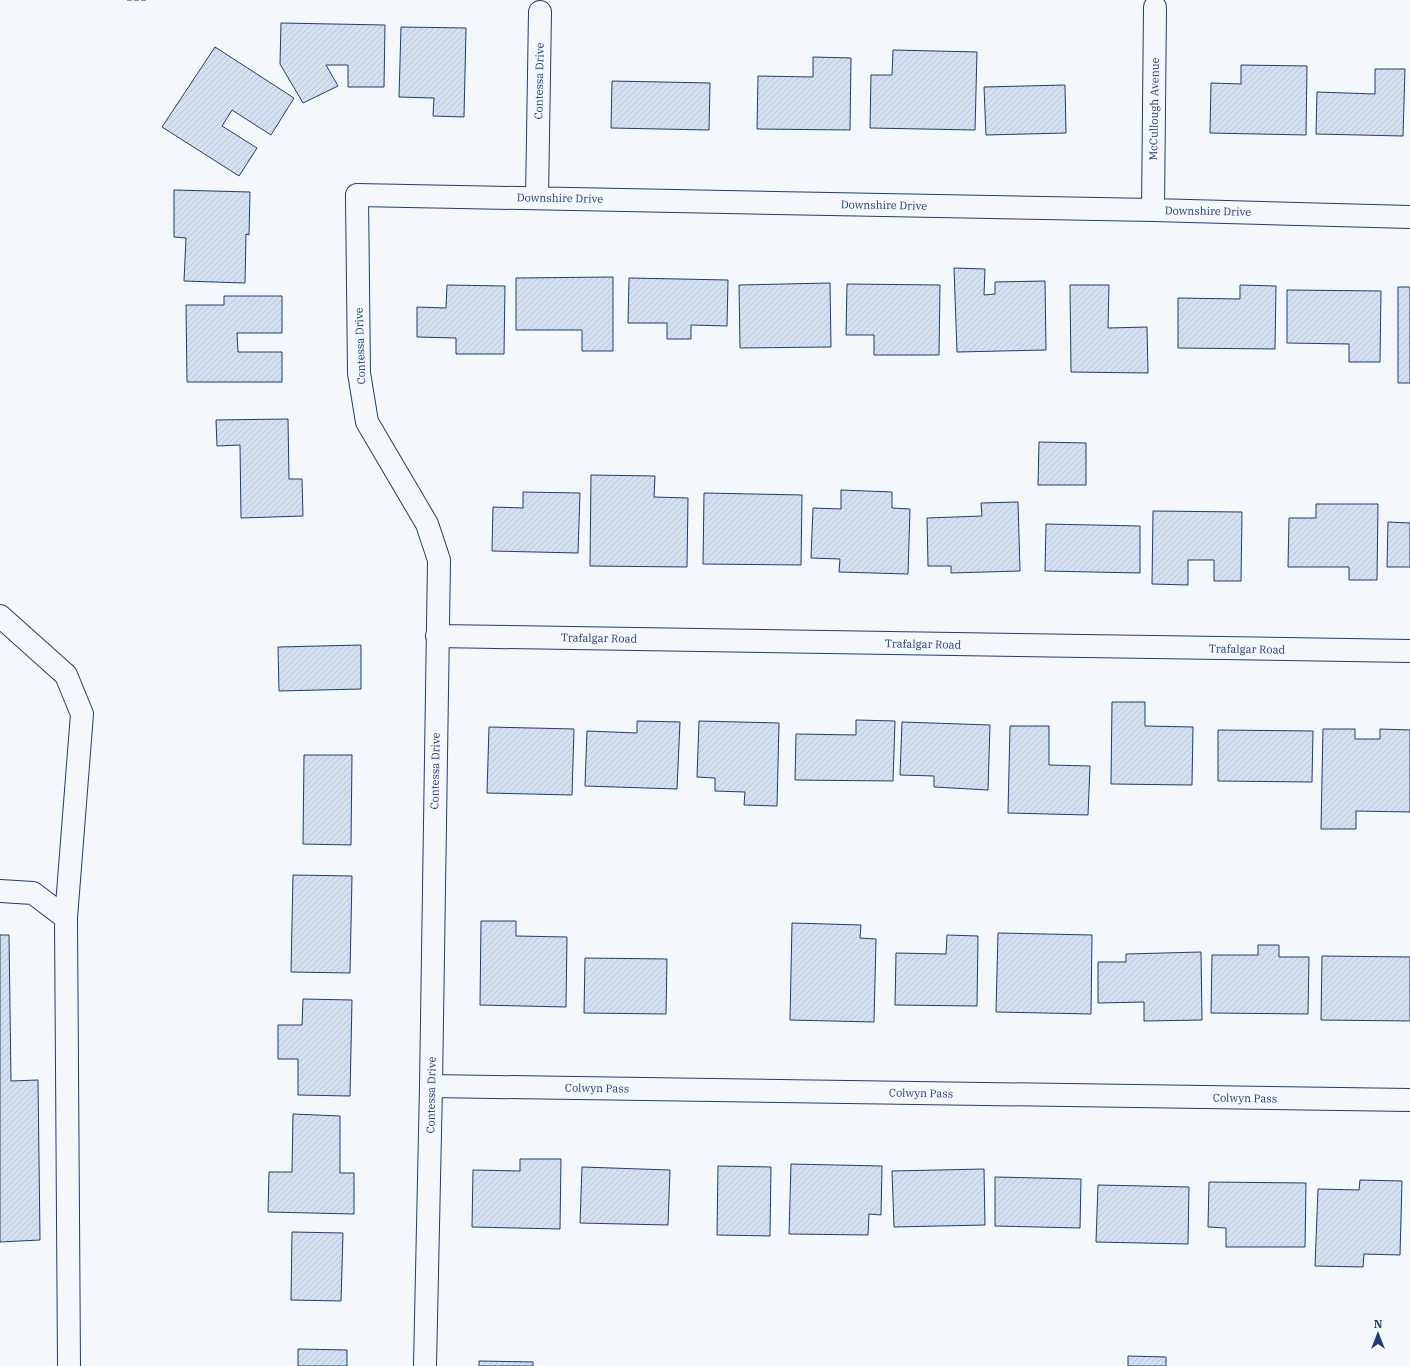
<svg xmlns="http://www.w3.org/2000/svg" width="1410" height="1366" font-family="'IBM Plex Serif',serif">
<style>
.building{fill:url(#building-hatch);stroke:#1d3f73}
.lines{fill:none;stroke-linecap:round;stroke-linejoin:round}
.minor-casing{stroke:#1d3f73;stroke-width:24}
.minor{stroke:#f4f7fb;stroke-width:22}
.fence{stroke:#1d3f73;stroke-width:1;stroke-dasharray:5 2;stroke-linecap:butt}
.labels{text-anchor:middle;dominant-baseline:central;stroke-width:3;stroke-linejoin:round;paint-order:stroke}
.street-label{font-size:11px;fill:#1d3f73;stroke:#f4f7fb}
</style>
<defs>
<pattern id="building-hatch" width="6" height="6" patternUnits="userSpaceOnUse"><rect width="6" height="6" fill="#d5e0f0"/><path d="M-1 1l2-2M0 6l6-6M5 7l2-2" fill="none" stroke="#b6c1d1"/></pattern>
</defs>
<rect width="100%" height="100%" fill="#f4f7fb"/>
<path class="building" d="M281,23l104,2 -1,62h-36v-22h-22l12,21 -35,17 -23,-39z
M401,27l65,1 -2,89 -31,-1 1,-18 -35,-1z
M215,47l79,51 -23,37 -39,-25 -10,16 35,22 -18,28 -77,-49z
M893,50l84,2 -2,78 -105,-2 1,-53h21z
M813,57l38,1 -1,72 -93,-1 1,-53 55,1z
M1241,65l66,1 -1,69 -96,-2 1,-50 30,1z
M1375,69h30l-2,67 -87,-2 1,-42 58,2z
M612,81l98,2 -1,47 -98,-2z
M1065,85l1,48 -80,2 -2,-48z
M174,190l76,2 -1,43 -3,-1 -1,49 -61,-2 2,-43 -12,-1z
M954,268l31,1 -1,26 11,-1v-12l50,-1 1,69 -89,2z
M613,277v74h-31v-21h-66v-52z
M629,278l99,2 -1,46 -36,-1v14h-24v-16h-39z
M830,283l1,64 -91,1 -1,-63z
M847,284l93,1 -1,70h-65v-20h-28z
M447,285l58,1 -1,68h-48v-16l-39,-1v-30l29,1z
M1070,285h39l-1,43 39,-1 1,46 -77,-1z
M1240,285l36,1 -1,63 -97,-1v-50l62,1z
M1398,287h12v96h-12z
M1287,290l94,1 -1,71h-31v-18l-62,-1z
M224,296h58v37h-45l1,19h44v30h-95l-1,-77h38z
M288,419l1,60h13l1,37 -62,2 -1,-73 -23,1 -1,-26z
M1039,442l47,1v42h-48z
M591,475l64,1 -1,21 34,1 -1,69 -97,-1z
M841,490l51,2v16l18,1 -2,65 -69,-2 1,-13 -29,-1 2,-50 28,1z
M523,492l57,1 -2,60 -86,-2 1,-44 30,1z
M704,493l98,2 -1,70 -98,-1z
M1018,502l2,69 -69,2v-7h-23l-1,-48 55,-2 -1,-13z
M1316,504h62l-1,76h-28v-13h-61l1,-49h27z
M1153,511l89,1 -1,69h-27v-21h-26v25l-36,-1z
M1388,522l22,1v44h-23z
M1046,524l94,2v47l-95,-2z
M361,645v44l-82,2 -1,-44z
M1112,702h33v24l48,1 -1,58 -81,-1z
M856,720l39,1 -2,60 -98,-1 1,-46 60,1z
M637,721l43,1 -3,67 -92,-3 2,-55 50,2z
M699,721l80,2 -2,83 -33,-1 1,-13 -30,-1v-13l-18,-1z
M902,722l88,3 -2,65 -54,-3v-11l-34,-1z
M1010,726h39v39l41,1 -2,49 -80,-2z
M489,727l85,2 -2,66 -85,-2z
M1323,729h32v10h25v-10l30,1v82l-54,-1v18h-35z
M1218,730l95,1 -1,51 -94,-1z
M304,755h48l-1,90 -48,-1z
M293,875l59,1 -2,97 -59,-1z
M481,921h35v15l51,1 -1,70 -86,-2z
M792,923l69,2 -1,13 16,1 -2,83 -84,-2z
M998,933l94,2 -1,79 -95,-2z
M0,935h9l2,146 27,-1 2,160 -40,2z
M947,935l31,1 -1,70 -82,-1 1,-52 50,1z
M1258,945h21v12h30l-1,57 -97,-1 1,-58h46z
M1201,952l1,68 -58,1v-19l-46,1v-41h28v-8z
M1322,956l88,1v64l-89,-1z
M585,958l82,1 -1,55 -82,-1z
M303,999l49,1 -2,96 -52,-1v-36h-20v-34h24z
M293,1114l47,2v57h14v41l-86,-2 1,-40h23z
M520,1159h41l-1,70 -88,-2 1,-57 47,1z
M791,1164l91,2 -1,49 -12,-1 -1,21 -79,-1z
M718,1166l53,1 -1,69 -53,-1z
M582,1167l88,3 -2,55 -88,-2z
M984,1169l1,56 -91,2 -2,-56z
M995,1177l86,2 -1,49 -85,-2z
M1360,1180l42,1 -2,74 -36,-1 -1,13 -48,-1 3,-77 41,1z
M1209,1182l97,1 -1,64h-79v-19l-18,-1z
M1098,1185l91,2 -1,57 -92,-2z
M292,1232l51,1 -2,68 -50,-1z
M298,1349l49,1v16h-49z
M1128,1356l38,1v9h-38z
M479,1361l54,1v4h-54z"/>
<g class="lines">
<defs>
<path id="minor" d="M537,198l3,-186
M1153,210l2,-203
M0,616l66,59 16,39 -16,204
M437,636l973,15
M0,891l33,2 33,25 3,448
M431,1086l979,14
M425,1366l6,-280 8,-526 -12,-36 -60,-102 -8,-49 -2,-178 796,15 257,7"/>
</defs>
<use href="#minor" class="minor-casing"/>
<use href="#minor" class="minor"/>
<path class="fence" d="M127,0h19"/>
</g>
<g class="labels">
<g class="street-label">
<text transform="translate(539 81) rotate(-89)">Contessa Drive</text>
<text transform="translate(1154 109) rotate(-89)">McCullough Avenue</text>
<text transform="translate(560 198) rotate(1)">Downshire Drive</text>
<text transform="translate(884 205) rotate(1)">Downshire Drive</text>
<text transform="translate(1208 211) rotate(1)">Downshire Drive</text>
<text transform="translate(360 346) rotate(-92)">Contessa Drive</text>
<text transform="translate(599 638) rotate(1)">Trafalgar Road</text>
<text transform="translate(923 644) rotate(1)">Trafalgar Road</text>
<text transform="translate(1247 649) rotate(1)">Trafalgar Road</text>
<text transform="translate(435 771) rotate(-89)">Contessa Drive</text>
<text transform="translate(597 1088) rotate(1)">Colwyn Pass</text>
<text transform="translate(921 1093) rotate(1)">Colwyn Pass</text>
<text transform="translate(431 1095) rotate(-89)">Contessa Drive</text>
<text transform="translate(1245 1098) rotate(1)">Colwyn Pass</text>
</g>
</g>
<g transform="translate(1378 1334)" stroke="#f4f7fb" stroke-width="3" paint-order="stroke">
<path d="M0-3L7 15L0 10L-7 15Z" fill="#1d3f73"/>
<text y="-6" font-size="11" font-weight="bold" text-anchor="middle" fill="#1d3f73">N</text>
</g>
</svg>
